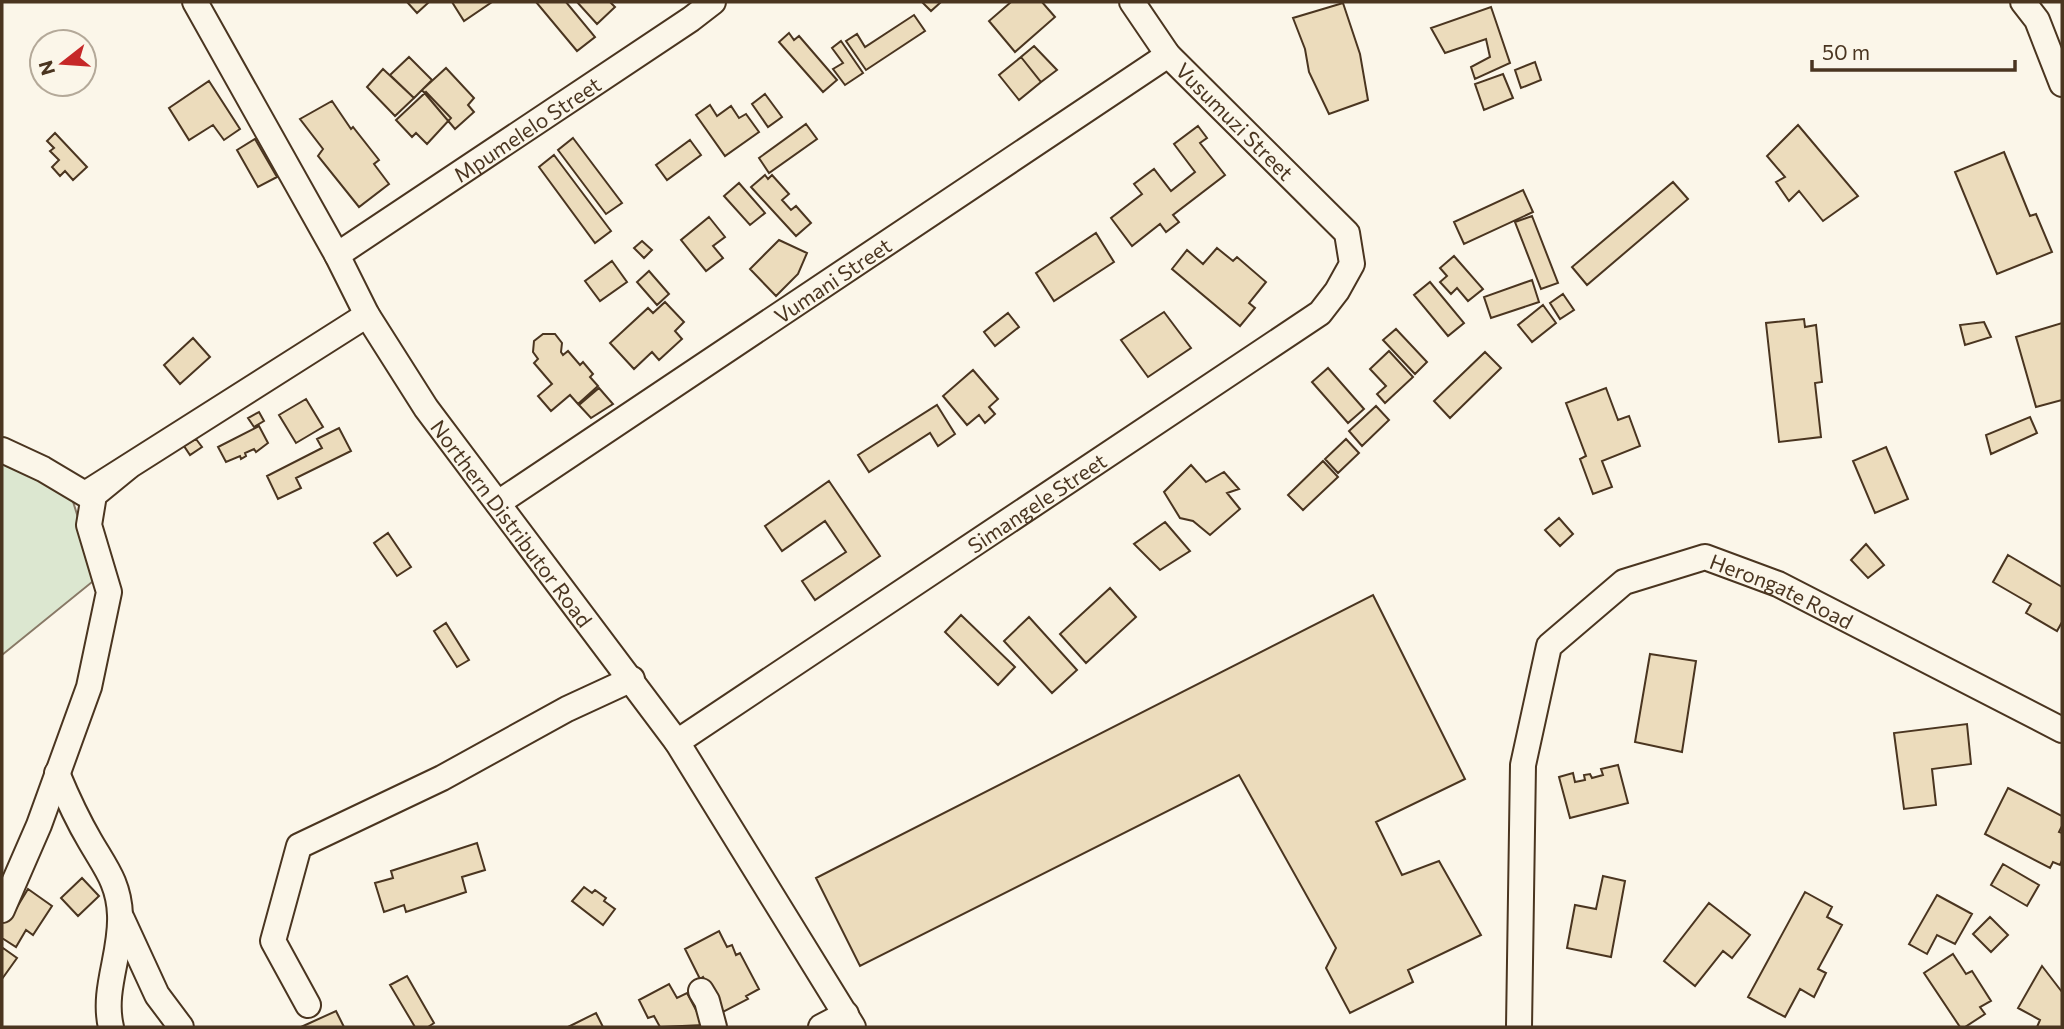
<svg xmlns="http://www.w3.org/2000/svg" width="2064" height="1029" font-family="Commissioner,sans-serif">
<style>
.green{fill:#dce7d0;stroke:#887966;stroke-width:2}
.building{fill:#ecdcbc;stroke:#4a3520;stroke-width:2}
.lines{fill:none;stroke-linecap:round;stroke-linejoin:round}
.street-casing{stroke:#4a3520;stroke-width:28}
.street{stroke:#fbf6e9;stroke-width:24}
.labels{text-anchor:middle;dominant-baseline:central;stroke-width:5;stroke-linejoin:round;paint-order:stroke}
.street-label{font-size:21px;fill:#4a3520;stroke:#fbf6e9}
</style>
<rect width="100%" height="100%" fill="#fbf6e9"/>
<path class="green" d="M2,458l68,34 27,86 -95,77z"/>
<path class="building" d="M407,2h22l-12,11z
M452,2h40l-28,19z
M536,2h30l29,35 -18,14z
M577,2h33l5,5 -18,17z
M922,2h19l-10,9z
M1011,2h31l13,15 -40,35 -26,-31z
M1343,3l17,51 8,46 -39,14 -20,-42 -4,-23 -12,-31z
M1491,7l19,56 -35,16 -4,-12 19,-10 -4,-18 -41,14 -14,-25z
M914,15l11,16 -59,39 -20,-29 11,-7 8,13z
M789,33l5,7 5,-4 38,44 -14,12 -44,-50z
M841,41l22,32 -18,12 -12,-16 10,-6 -11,-15z
M1034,46l23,24 -16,12 -20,-25z
M409,57l23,23 -18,18 -24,-23z
M1021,57l20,25 -22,18 -20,-25z
M1535,62l6,18 -20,8 -6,-18z
M446,68l28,30 -6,7 6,7 -19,17 -33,-39z
M383,69l31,29 -19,18 -28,-29z
M1503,74l10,24 -29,12 -9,-26z
M209,81l31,48 -16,11 -11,-15 -24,15 -20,-32z
M426,92l25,26 -24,26 -11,-11 -4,4 -16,-17z
M765,94l17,23 -14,10 -16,-23z
M332,101l19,28 2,-2 26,33 -5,4 15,20 -30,23 -41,-51 5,-7 -23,-30z
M710,105l7,11 14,-10 8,12 7,-4 13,18 -34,24 -29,-41z
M806,124l11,15 -48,34 -10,-15z
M1798,125l60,71 -35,25 -24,-30 -10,10 -13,-19 9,-5 -18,-21z
M1198,126l9,12 -7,5 25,32 -52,40 6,7 -13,10 -6,-8 -28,22 -21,-28 31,-24 -8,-10 20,-15 17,22 24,-19 -21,-28z
M55,133l32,34 -14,13 -8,-9 -5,5 -8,-9 7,-7 -9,-9 4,-3 -7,-7z
M573,138l49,65 -16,11 -48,-64z
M255,139l22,38 -19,10 -21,-37z
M690,140l11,15 -34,25 -11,-15z
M2004,152l26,64 6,-2 16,38 -55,22 -42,-102z
M554,155l57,76 -16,12 -56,-76z
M765,175l3,4 4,-4 17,19 -7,6 9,10 5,-4 15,17 -15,13 -45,-49z
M1673,182l15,17 -101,86 -15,-18z
M739,183l26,30 -15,12 -26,-29z
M1523,190l10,22 -69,32 -10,-22z
M1532,216l26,67 -17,6 -26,-67z
M709,217l16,20 -12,9 10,12 -17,13 -25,-31z
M1096,233l18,29 -60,39 -18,-28z
M779,240l28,13 -9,21 -22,22 -26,-27z
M642,241l10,9 -8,8 -10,-10z
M1217,248l16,13 4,-4 29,25 -17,21 6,5 -15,18 -68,-57 15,-19 16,14z
M1454,256l29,33 -15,12 -11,-13 -6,6 -11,-12 7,-6 -7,-8z
M612,261l15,21 -27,19 -15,-20z
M649,271l20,23 -12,11 -20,-23z
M1532,280l7,22 -48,16 -7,-21z
M1430,282l34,41 -16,13 -34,-41z
M1563,294l11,16 -14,9 -10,-16z
M665,302l19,20 -9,9 7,8 -23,21 -7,-8 -18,17 -24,-26 38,-35 5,5z
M1543,305l13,18 -24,19 -14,-17z
M1164,312l27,36 -43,29 -27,-37z
M1008,313l11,14 -24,19 -11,-14z
M1804,319l1,8 11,-2 6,57 -7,1 6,54 -42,5 -13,-119z
M1984,322l7,15 -26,8 -5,-20z
M2062,323v77l-26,7 -20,-70z
M1396,329l31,33 -12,12 -32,-34z
M543,334h12l7,9 -1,9 2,3 5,-4 12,14 3,-3 10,12 -3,3 8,9 -20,18 -8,-9 -19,16 -13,-15 14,-12 -18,-21 4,-4 -5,-7 1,-11z
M193,338l17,19 -30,27 -16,-19z
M1389,351l24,26 -28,26 -8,-9 9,-8 -16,-17z
M1485,352l16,16 -51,50 -16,-17z
M1328,368l36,41 -16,14 -36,-41z
M973,370l25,29 -9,8 6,7 -10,9 -6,-8 -12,10 -24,-29z
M599,388l14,16 -22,14 -12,-13z
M1606,388l12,32 11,-4 11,30 -38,15 10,26 -19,7 -13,-35 6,-3 -20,-53z
M306,399l17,28 -27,16 -17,-28z
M937,405l18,29 -17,12 -8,-13 -61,39 -11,-17z
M1376,406l13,14 -27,26 -13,-15z
M259,412l5,9 -10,6 -6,-9z
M2030,417l7,16 -46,21 -5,-19z
M259,426l9,17 -12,9 -2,-3 -9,4 1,3 -5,3 -1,-3 -14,6 -8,-15z
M339,428l12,23 -55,27 5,10 -23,11 -11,-23 55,-28 -5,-9z
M196,439l6,8 -12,8 -6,-9z
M1346,439l13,14 -21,20 -13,-14z
M1886,447l22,52 -33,14 -22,-52z
M1323,461l15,16 -35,33 -15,-15z
M1191,465l15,17 18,-10 15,17 -12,4 13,16 -30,26 -17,-14 -13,-3 -16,-26z
M829,481l51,75 -65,44 -13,-19 44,-29 -21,-31 -43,30 -17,-25z
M1559,518l14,16 -13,12 -15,-16z
M1165,522l25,29 -30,19 -26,-26z
M388,533l23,34 -14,9 -23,-33z
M1866,544l18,21 -16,13 -17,-18z
M2008,555l54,32v35l-5,9 -31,-18 5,-9 -38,-22z
M1110,588l26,29 -50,46 -26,-29z
M1373,595l92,184 -89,43 26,53 37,-14 42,74 -73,35 5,12 -63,31 -24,-45 10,-20 -97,-173 -379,191 -44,-88z
M961,615l54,52 -17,18 -53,-53z
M1029,617l48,53 -25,23 -48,-52z
M446,623l23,37 -12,7 -23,-36z
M1650,654l46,7 -14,91 -47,-10z
M1967,724l4,40 -39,5 4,36 -32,4 -10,-76z
M1618,765l10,38 -58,15 -11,-41 14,-4 2,9 10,-2 -1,-5 6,-1 2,4 11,-3 -2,-6z
M2008,788l54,28v10l-3,6 3,1v27l-2,5 -7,-3 -3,6 -65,-34z
M477,843l8,27 -23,7 4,15 -60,20 -2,-7 -20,7 -9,-29 18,-5 -2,-7z
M2003,864l36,21 -12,21 -36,-21z
M1603,876l22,5 -14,76 -44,-9 8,-43 21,4z
M82,878l17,18 -21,20 -17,-18z
M584,887l8,6 3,-3 11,8 -2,3 11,8 -12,16 -31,-24z
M28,889l24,17 -19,29 -7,-5 -10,17 -14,-9v-21h9z
M1805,892l27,15 -5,10 15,8 -24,44 8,4 -12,24 -14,-8 -15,28 -37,-20z
M1937,895l35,19 -17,30 -18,-9 -10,19 -18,-10z
M1709,903l41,32 -18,23 -9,-7 -28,35 -31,-25z
M1990,917l18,18 -17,17 -18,-18z
M719,931l8,16 5,-2 4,10 4,-2 19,36 -13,7 2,3 -27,14 -18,-36 -3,2 -15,-30z
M3,948l14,10 -15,21v-30z
M1953,954l13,20 6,-3 19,30 -11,6 5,7 -20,13h-5l-36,-54z
M2042,966l20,26v35h-25l3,-7 -22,-12z
M407,976l27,47 -6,4h-13l-25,-42z
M669,984l8,14 10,-5 17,32 -44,2 -6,-11 -6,2 -9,-18z
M336,1011l8,16h-43z
M596,1013l7,14h-35z"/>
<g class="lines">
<defs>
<g id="street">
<path id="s1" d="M195,2l142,253 30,60 59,93 251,334 176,285"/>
<path d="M2023,2l14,18 25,64"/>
<path id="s2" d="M337,255l354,-236 22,-17"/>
<path d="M2,450l41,19 42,25 282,-179"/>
<path id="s3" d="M498,503l670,-448"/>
<path id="s4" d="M677,742l643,-429 17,-22 15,-27 -5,-31 -179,-178 -36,-53"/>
<path d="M57,773c10,24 20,46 33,68 15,26 29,42 30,74 2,38 -18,75 -9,112"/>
<path d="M2,910l37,-85 50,-138 20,-95 -20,-67 5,-30 33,-27"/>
<path d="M122,919l35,76 24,32"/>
<path d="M701,991l6,10 7,26"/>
<path d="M308,1005l-35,-64 26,-95 143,-68 125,-69 65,-30"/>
<path d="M821,1027l25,-13"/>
<path id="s5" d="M1519,1027l4,-262 26,-119 75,-64 81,-25 73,27 284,146"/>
</g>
</defs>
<use href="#street" class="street-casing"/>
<use href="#street" class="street"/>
</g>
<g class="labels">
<g class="street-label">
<text transform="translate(1235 121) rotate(45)">Vusumuzi Street</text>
<text stroke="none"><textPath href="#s2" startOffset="228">Mpumelelo Street</textPath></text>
<text stroke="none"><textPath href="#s3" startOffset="402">Vumani Street</textPath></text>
<text stroke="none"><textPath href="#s4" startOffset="432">Simangele Street</textPath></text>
<text stroke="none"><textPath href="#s1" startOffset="611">Northern Distributor Road</textPath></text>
<text stroke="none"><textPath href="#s5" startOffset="651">Herongate Road</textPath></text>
</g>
</g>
<rect width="2064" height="1029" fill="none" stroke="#4a3520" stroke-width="7"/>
<g transform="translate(63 63) rotate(253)"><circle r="33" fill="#fbf6e9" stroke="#b4a999" stroke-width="2"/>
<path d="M0-5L12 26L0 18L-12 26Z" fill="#c62828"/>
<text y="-10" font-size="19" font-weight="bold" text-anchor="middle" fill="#4a3520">N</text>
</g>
<path d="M1812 60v10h203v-10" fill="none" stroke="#4a3520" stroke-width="3.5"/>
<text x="1822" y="60" font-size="21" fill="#4a3520" stroke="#fbf6e9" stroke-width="5" paint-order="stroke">50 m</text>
</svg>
